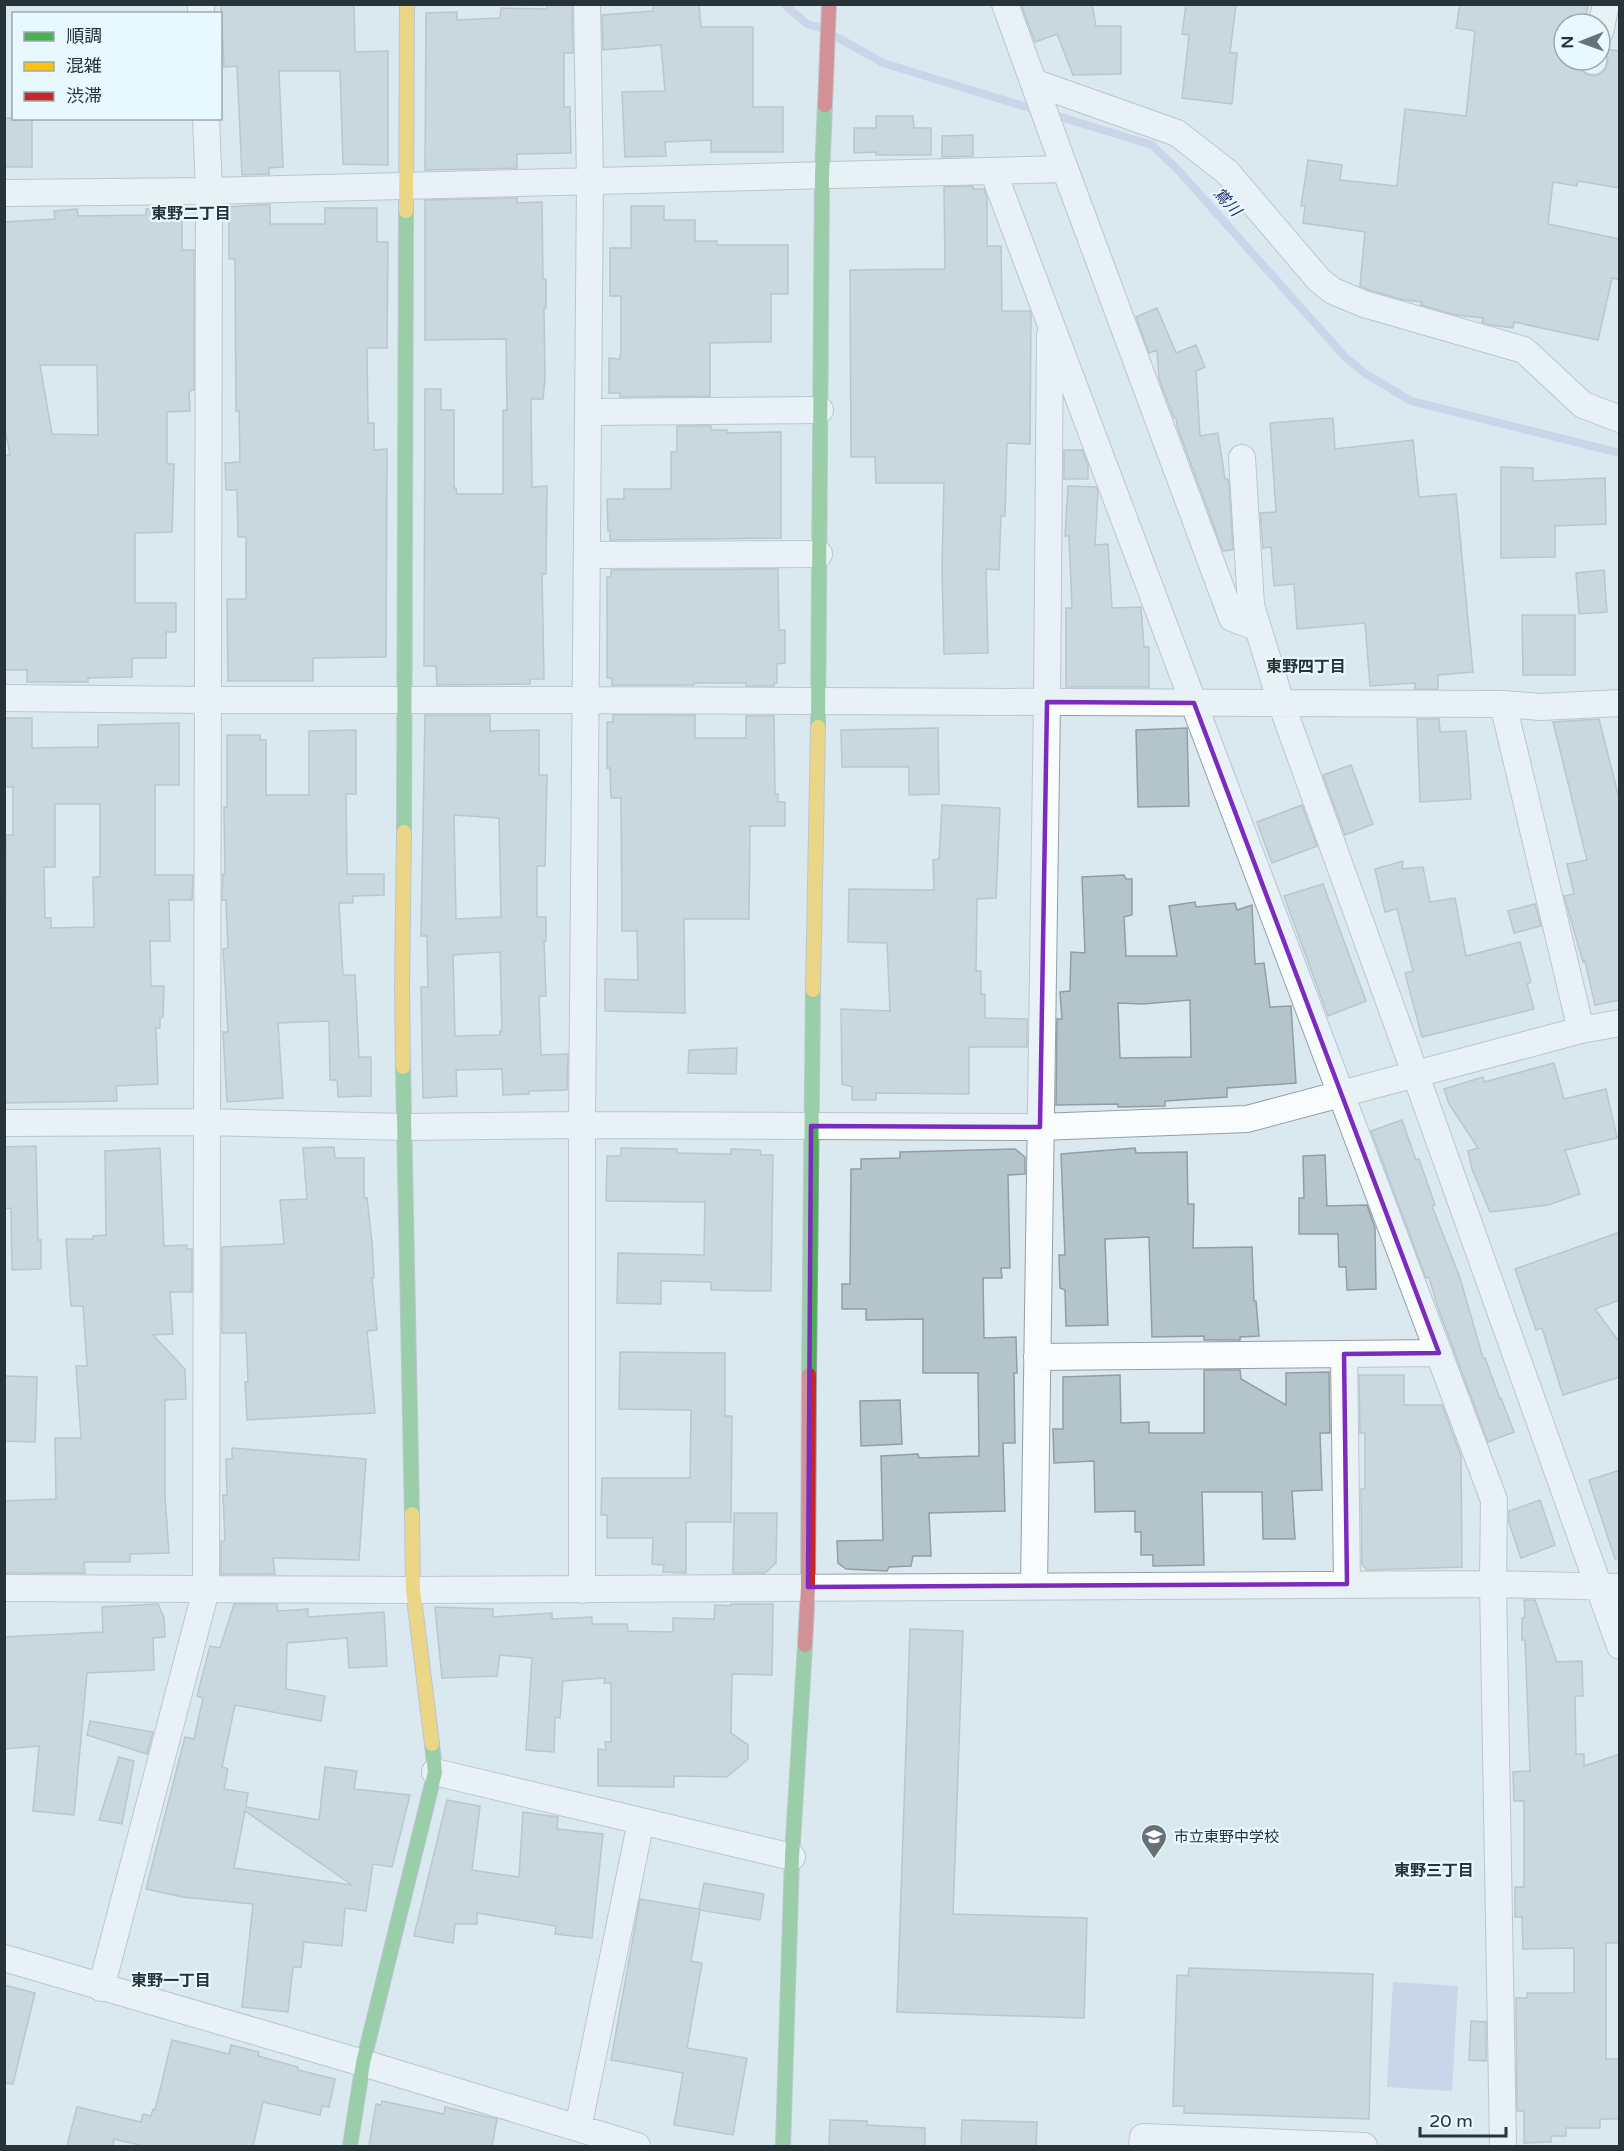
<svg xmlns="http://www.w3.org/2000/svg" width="1624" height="2151" font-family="'Varela Round','Noto Sans JP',sans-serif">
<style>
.water{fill:#b6bfdf}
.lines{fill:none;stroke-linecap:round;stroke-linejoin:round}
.stream{stroke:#b6bfdf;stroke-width:8}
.building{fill:#b3c5ca;stroke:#929ea1;stroke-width:1.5;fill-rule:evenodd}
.street-casing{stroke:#949fa5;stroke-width:28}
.fast-casing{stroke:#949fa5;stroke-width:16}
.slow-casing{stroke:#949fa5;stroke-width:16}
.jam-casing{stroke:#949fa5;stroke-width:16}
.street{stroke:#f9fcfd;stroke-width:26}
.fast{stroke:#4caf50;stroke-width:14}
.slow{stroke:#ffc107;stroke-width:14}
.jam{stroke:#c62828;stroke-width:14}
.marked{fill:none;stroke:#7b2cbf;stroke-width:4.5;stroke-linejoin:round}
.labels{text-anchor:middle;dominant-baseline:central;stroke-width:4.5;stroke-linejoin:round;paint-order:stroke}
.poi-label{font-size:15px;fill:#283338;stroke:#e7f8ff;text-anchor:start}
.water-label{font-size:16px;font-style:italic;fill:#2b2e62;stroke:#e7f8ff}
.neighbourhood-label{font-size:16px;font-weight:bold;fill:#283338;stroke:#e7f8ff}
</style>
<rect width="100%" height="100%" fill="#dae8f0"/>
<path class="water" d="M1393,1982l65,4 -6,105 -65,-4z"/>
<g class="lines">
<path class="stream" d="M784,4l23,20 14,4
M835,36l48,27 156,48
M1051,114l101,31 25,24 169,189 20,16 45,27 209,52"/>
</g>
<path class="building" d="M221,4h133l1,48 33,-1v114l-45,-1 -3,-93h-61l4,96 -14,1v6l-27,1 -5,-109 -13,1z
M547,4h25l1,49h-9v54h6l1,46 -54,1v14l-92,2 1,-157 31,-1v8l43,-2 1,-10 46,1z
M653,4h46l2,23h52v80h30v45h-72v-12l-46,2 1,14 -41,1 -3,-65 43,-1 -4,-46 -58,5 -1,-35 51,-4z
M1021,4h71l4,22h25v48l-48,1 -16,-41 -22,8z
M1186,4h50l-6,49h7l-5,51 -50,-6 7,-63 -7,-1z
M1460,4h128l-3,20h-21v36h14l2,9 6,5 8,2 7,-2 5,-6 2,-9 -6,-10 18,2v137l-42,-7 -1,5 -24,-4 -5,42 72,15v41l-8,-2 -14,62 -84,-18 -1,6 -23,-3 -8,-3 1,-4 -28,-3 -34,-10 1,-3 -18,-2 -35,-10 -9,-4 5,-54 -62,-9 2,-17h-4l7,-46 34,5 -2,15 57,6 8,-77 61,7 9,-85 -19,-3z
M876,116h37l1,12h17v27h-55v-3l-22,1v-25h22z
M4,118h28v49h-28z
M973,135v21l-31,1v-21z
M973,186v3h11l3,9v48h14l1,65h28l1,2 -1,131 -23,-1 -2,73h-4l-2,54 -13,-1 2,84 -44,1 -2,-86 2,-85h-68l-1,-26h-24l-1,-187 95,-1 -1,-82z
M517,198v5l25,-1 1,77h3v29h-2l1,71 -2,20h-12l1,88 15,-1 -1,88h-4l2,105h-14v5l-93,1 -1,-19h-12l1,-277h16v21h13v78h2l1,6h46v-84h4l-1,-71 -81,1v-140z
M270,204v20h55v-16h52v34h11l-1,106h-20l1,75h6v27l13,-1 -1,208 -73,1v23h-85l-1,-82h19v-62h-8l-1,-47h-11l-1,-27 15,-1 -1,-51h-3l-1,-152h-6v-52z
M631,206h33v14h31v21h22v4h71v49h-17v48l-61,1v53l-90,1v-4h-11v-35l11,1 1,-10v-53h-11v-48h21z
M77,209l1,7 68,-1v-6h36v41h12v140l-5,1 1,20 -23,1v52h7l-2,68 -37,1v70h41v29h-10v26h-34v19l-44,1v4h-61v-12h-23v-215h6l-6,-32v-201l51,-3 -1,-8zM40,365h57l1,70 -46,-1z
M1157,308l19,45 20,-8 9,22 -9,4 4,65 18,-3 7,46h3l1,5 4,66 -10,1 -46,-125 -1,-8h-2l-15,-39 -2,-29 -8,3 -13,-36z
M1333,418l2,31 78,-9 6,57 37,-3 17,178 -35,3v14h-23v-6l-45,3 -5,-63 -68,6 -3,-45 -20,2 -3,-39 -8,1 -3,-35 16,-1 -6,-89z
M677,426h34v4h16v3l54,-1v106l-171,2v-9h-2l-1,-32h17v-10h47v-37h6z
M1064,450h18l6,15v14h-24z
M1501,467l32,1v13l72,-3 1,46 -51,2v31l-54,1z
M1068,486l28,1 2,4 -3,54 13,-1 4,64 29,-1 3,40h5v40h-83v-79h6l-3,-72h-4z
M778,569l1,61h6v33l-8,1v19h-3v3h-28v-3h-52v2h-82v-7h-5v-101h4v-7z
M1604,570l3,42 -28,2 -3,-41z
M1522,615h53v60h-52z
M425,715h65v16l49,-1v45h8l-2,91h-8v51h9v24h-2l2,55h-7l2,59 27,-1 -1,36 -38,1v3l-26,1 -1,-26 -46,1 1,26 -34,2 -2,-111h7l-1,-51h-6zM454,815l45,3 2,99 -45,2zM500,952l2,79h-2v4l-45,1 -2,-81z
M613,715h82v23h51v-22h28l1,78h3v8h7v24h-35l-1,93h-65l1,94 -80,-2v-32l33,1 -1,-49h-15l-1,-133h-10l-1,-30h-3v-46h6z
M4,718h28v30l66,-1v-22l81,-2v62h-24v90h38l-1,25h-23l1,41h-20l1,45h13l-1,31 -3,1v10h-4l2,56 -42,2 1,15 -113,2 2,-268h7v-48h-9zM55,804h45v73h-7l1,50 -43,1v-10h-6l-1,-51h11z
M1417,719h22l1,13 26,-1 5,68 -51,3z
M1599,719l21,83v198l-25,5 -10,-44 -2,1 -19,-66 10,-2 -7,-30 20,-4 -34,-138z
M938,728l1,66 -30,1v-28h-67l-1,-37z
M1187,728l2,78 -51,1 -2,-77z
M356,730v64h-10l1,80h37v21l-31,1v7h-14l4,72h12l4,82h12v39l-33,1 -1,-17h-7l-1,-59 -51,2 5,75 -56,4 -4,-70h5l-5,-83 5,-1 -2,-48h-4l1,-26h2l-1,-67h3v-72h33v5h6v55h43v-64z
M1351,765l22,59 -28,11 -22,-60z
M942,805l58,3 -4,90 -19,1 -1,72h5v23h4v24l42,1v28h-58v47l-93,-1v7h-24v-13l-10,-3 -1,-75 49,2 -3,-68 -39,-1 1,-53 85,1 -1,-30 6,-1z
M1302,805l15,41 -45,17 -15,-41z
M1403,861l-1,8 21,-2 7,35 25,-4 11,58 54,-14 11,40 -4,2 7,25 -112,28 -17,-64 8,-2 -16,-62 -12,3 -10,-43z
M1124,875l2,4h6v36l-8,2 2,39h51l-8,-50 26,-4 1,5 39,-4 2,7 15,-5 3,59 9,-1 6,44 21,-1 5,77 -69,5v9l-62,4v5l-47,1v-3l-62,1 1,-86h5l-2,-27 10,-1 1,-39 14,1 -3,-76zM1190,1000l1,57 -71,1 -2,-55 25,1z
M1323,884l43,117 -38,15 -44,-120z
M1535,904l6,22 -27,7 -6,-22z
M737,1048l-1,26 -48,-1 1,-23z
M1554,1063l10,36 42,-10 11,49 -52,12 15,44 -32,11 -58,7 -18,-43 -4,-18 10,-3 -29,-44 -5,-15 39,-12 1,5z
M1402,1120l14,40 3,-1 16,46 -3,1 28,72 23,80h2l15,41 1,-1 13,34 -26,10 -50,-134 -9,-31 -3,1 -55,-147z
M36,1146l2,94h3v29l-29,1 -1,-62 -7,1v-62z
M334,1147l1,11h29v40h3l5,44 2,36h-2l5,52 -10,1 8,82 -128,7 -2,-38h3l-2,-49h-24v-86l62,-3 -4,-44 27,-1 -4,-51z
M160,1148l4,98 23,-1v4h5v43h-22l3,42 -20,1 32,34 1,30 -21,1v96l4,57 -39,1v8h-46l1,11h-81v-72l52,-2 -1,-61h26l-5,-72h11l-4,-60h-12l-5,-67h27v-3l13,-1 -1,-84z
M621,1148l56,1v4l54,1v-5l29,1 1,5h12l-2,136 -60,-1v-8l-50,-1v23l-44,-1 1,-50 86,2 1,-53 -99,-1 1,-45h14z
M1135,1148l1,5 51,-1 1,52h6l-1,44 59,-1 2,54h2l3,35 -19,1v3h-36v-4l-52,1 -3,-100 -44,2 3,86 -42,1 -1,-36 -5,-2 -1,-33h6l-4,-101z
M1015,1149l10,8v17l-17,1 2,93h-9l1,10h-19l1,60 32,-1 1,36h-3l1,70h-12l2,68 -76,2 2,43h-18l-2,10 -22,1 -2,4 -41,-2 -8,-6 -1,-22 46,-1 -2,-84 37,-2 1,4 60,-2 -1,-83h-55v-54l-57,1v-11h-24v-25h8l1,-115h10v-10l39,-1v-6z
M1325,1155l2,51 40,-1 8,23 1,61 -29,1 -1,-23h-7l-1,-33h-39v-36h5l-1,-42z
M1620,1232v68l-25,9 25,34v34l-57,18 -21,-67 -6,2 -21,-61z
M620,1352l105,1v63h7l-1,106h-45v51l-23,-1 1,-7 -12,-1 1,-26h-46v-23h-6l1,-37h88l1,-68 -72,-1z
M1204,1370h36l1,9 45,26v-32l43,-1 1,61h-10l2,57 -30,1 3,48h-32l-1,-47h-60l2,73 -51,1v-11h-12v-23h-6v-21l-40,1 -1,-51 -40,2 -1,-34h10v-52l57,-2 1,48 28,-1v11h55z
M1359,1375h45v30h38l19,51 1,111 -95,3 -5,-5 -1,-76h4v-56h-5z
M4,1376l33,1 -2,65 -31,-1z
M900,1400l2,44 -41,2 -1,-45z
M232,1448l134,11 -7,101 -86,-2 2,16h-54v-33h4l-2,-46h4l-1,-36h6z
M1620,1470v88l-5,1 -26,-79z
M1540,1500l15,45 -34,13 -12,-35v-12z
M734,1513h43l-1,50 -11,10h-32z
M1524,1600h11l22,62 25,-1 1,35h-8l1,58h8v12l36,-12v189h-14v116h14v60h-20v9h-34v8h-15v6l-27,1v-32h-7l-1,-113h11v-5h47v-45l-51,1 -1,-32h-7v-30h9v-86h-10l-1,-29 17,-1 -5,-131h-3v-22l3,-1z
M158,1604l6,14 1,19 -12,1 1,32 -67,3 -13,142 -41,-4 6,-65 -35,3v-112l99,-5 -1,-25z
M234,1604h43l1,7 30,-2v8l76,-5 3,54 -38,2 -2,-30 -60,5 -1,46 39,7 -4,25 -86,-16 -13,62 6,2 -4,20 24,4 -2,14 73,13 6,-53 32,4 -3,18 56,6 -18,72 -19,-3 -7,47 -21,-3 -3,38 -38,-4 -3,25h-8l-5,45 -46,-5 11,-103 -71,-7 -36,-8 39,-152 9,2 9,-41 -6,-2 13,-50 10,2zM245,1811l107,74 -118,-17z
M731,1604h42l-1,71 -40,-1 -1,59 17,12v14l-21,18 -53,-1v11l-76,-1v-37l8,1 -1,-8h6v-59h-7l1,-5 -42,3 -3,37 -5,-1 -1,35 -28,-2 6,-92 -32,-3 -3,21 -55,2 -7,-71 58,2v8l59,-4v6l40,-2v7h35l1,7 45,1v-14l41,1 1,-14 16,1z
M910,1629l53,2 -10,283 134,4 -3,100 -187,-6z
M90,1721l63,11 -6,22 -60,-19z
M119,1757l15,4 -12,63 -23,-4z
M447,1800l33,6 -8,64 47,7 4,-65 35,5 -1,12 46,5 -11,104 -37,-4 1,-8 -79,-13v11h-22l-2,19 -39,-7z
M704,1883l60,11 -4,26 -60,-10 -9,51 11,2 -15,85 60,10 -14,77 -59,-10 9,-52 -72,-13 29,-161 59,10z
M1189,1968l184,6 -4,145 -185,-6v-7h-11l4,-131 11,1z
M4,1985l31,8 -22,91 -9,-1z
M1471,2021l15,1v39l-17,-1z
M172,2040l57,14 2,-9 28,7 -1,4 40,11v3l37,9 -6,28 -7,-1 -2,9 -57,-13 -10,44h-109l-30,-7 -1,7h-46l10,-39 64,15 2,-8 8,2 2,-7 2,1z
M382,2101l62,13 1,-7 52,12 -5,27h-123l7,-42 5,1z
M830,2120l37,1v4l58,3v18h-96z
M962,2120l75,2 -1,24h-75z"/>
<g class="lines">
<defs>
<path id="street" d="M201,4v10
M1005,4l60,165
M1600,32l6,-28
M1593,61v-1
M1033,82l144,51 50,39 92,108 14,11 31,13 160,46 59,55 37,14
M993,171l501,1329 -1,84 10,562
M4,193l205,-2 856,-22 167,449 26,10
M589,412l231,-2
M1242,458l9,147 30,98 134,370 205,573
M588,555l231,-1
M4,698l205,2h378l916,4 78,326
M1503,704l38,3 79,-4
M4,1123l202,-1 199,5 177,-2 458,2 207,-8 334,-89 39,-7
M1344,1354l3,230
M1037,1357l402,-4
M1034,1585l13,-883 3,-367
M4,1588l409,2 1080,-6 127,3
M582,1590v-465l8,-944 -3,-177
M435,1772l357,85
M4,1958l359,105 274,83
M101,1988l105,-398 3,-1399 -3,-73
M578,2128l63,-307
M1142,2146l1,-9 221,9"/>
<path id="fast" d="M818,727l4,-552 3,-70
M404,832l2,-621
M403,1067l9,447
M809,1375l4,-385
M350,2146l13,-83 72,-291 -3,-28
M783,2146l9,-289 13,-212"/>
<path id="slow" d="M406,211l1,-207
M813,990l5,-263
M403,1067l-1,-80 2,-155
M412,1514l1,76 19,154"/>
<path id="jam" d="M825,105l4,-101
M805,1645l3,-58 1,-212"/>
</defs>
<use href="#street" class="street-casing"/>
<use href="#fast" class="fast-casing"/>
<use href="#slow" class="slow-casing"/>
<use href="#jam" class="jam-casing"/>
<use href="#street" class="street"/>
<use href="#fast" class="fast"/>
<use href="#slow" class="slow"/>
<use href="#jam" class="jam"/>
</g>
<path d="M0 0H1624V2151H0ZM1047,702l147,1 245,650 -95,1 3,230 -539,3 3,-461 229,1z" fill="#dae8f0" fill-opacity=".55" fill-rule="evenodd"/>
<path class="marked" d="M1047,702l147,1 245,650 -95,1 3,230 -539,3 3,-461 229,1z"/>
<defs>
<symbol id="school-pin" viewBox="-11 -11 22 30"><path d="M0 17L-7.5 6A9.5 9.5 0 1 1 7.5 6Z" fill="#667278" stroke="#e7f8ff"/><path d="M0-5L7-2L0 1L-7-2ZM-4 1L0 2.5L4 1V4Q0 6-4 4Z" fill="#fff"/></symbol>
</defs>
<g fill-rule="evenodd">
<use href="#school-pin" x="1139" y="1822" width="30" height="40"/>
</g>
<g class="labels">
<g class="poi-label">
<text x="1174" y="1837">市立東野中学校</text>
</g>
<g class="water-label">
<text transform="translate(1227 202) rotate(48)">鴬川</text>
</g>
<g class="neighbourhood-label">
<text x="191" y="214">東野二丁目</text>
<text x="1306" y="667">東野四丁目</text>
<text x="1434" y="1871">東野三丁目</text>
<text x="171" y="1981">東野一丁目</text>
</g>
</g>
<rect width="1624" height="2151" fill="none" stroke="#283338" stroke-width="12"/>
<rect x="12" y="12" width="210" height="108" fill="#e7f8ff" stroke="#9ba9af" stroke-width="1.5"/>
<rect x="24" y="32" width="30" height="9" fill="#4caf50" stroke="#9ba9af" stroke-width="1.5"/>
<text x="66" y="42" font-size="18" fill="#283338">順調</text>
<rect x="24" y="62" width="30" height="9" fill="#ffc107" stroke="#9ba9af" stroke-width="1.5"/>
<text x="66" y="72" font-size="18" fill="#283338">混雑</text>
<rect x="24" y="92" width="30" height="9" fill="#c62828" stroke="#9ba9af" stroke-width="1.5"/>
<text x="66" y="102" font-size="18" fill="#283338">渋滞</text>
<g transform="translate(1582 42) rotate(269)"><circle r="28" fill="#e7f8ff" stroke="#9ba9af" stroke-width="1.5"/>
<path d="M0-4.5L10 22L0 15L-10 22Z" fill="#667278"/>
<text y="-9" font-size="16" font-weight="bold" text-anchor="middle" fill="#283338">N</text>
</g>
<path d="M1420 2127v9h86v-9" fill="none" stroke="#283338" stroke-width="3"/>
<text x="1429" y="2127" font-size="18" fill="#283338" stroke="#e7f8ff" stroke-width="4.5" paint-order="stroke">20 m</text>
</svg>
